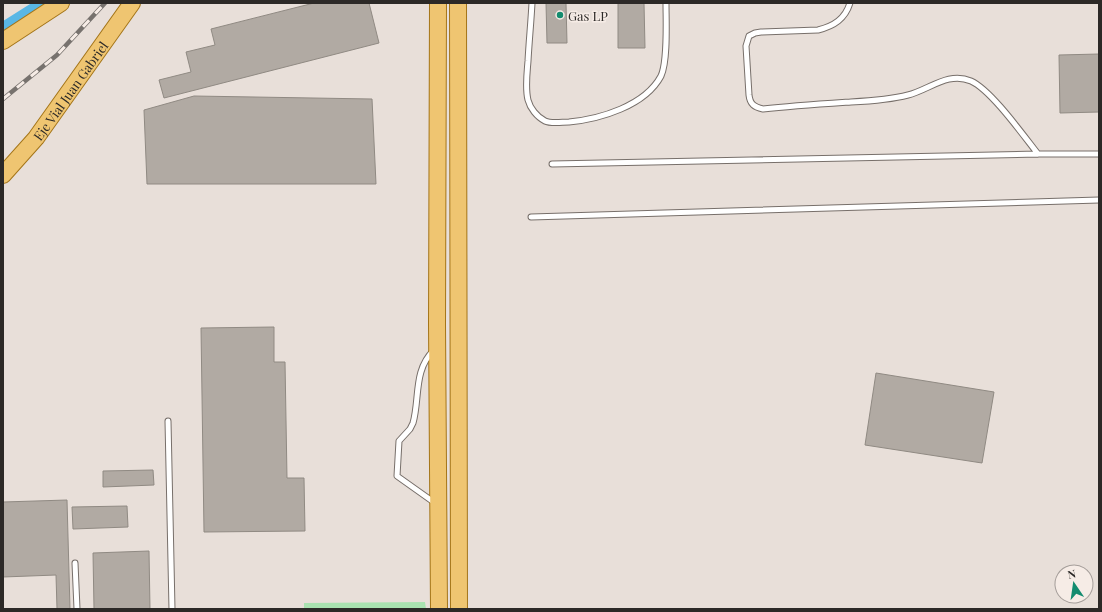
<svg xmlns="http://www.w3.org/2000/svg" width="1102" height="612" font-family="'Playfair Display',serif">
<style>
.green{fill:#a9e2b0}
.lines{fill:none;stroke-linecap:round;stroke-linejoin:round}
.canal{stroke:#59b7e5;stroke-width:10}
.building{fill:#b1aaa3;stroke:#908a83}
.service-casing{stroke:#776f6a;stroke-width:7}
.primary-casing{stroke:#a47519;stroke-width:18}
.service{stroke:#fff;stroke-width:5}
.primary{stroke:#efc571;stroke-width:16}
.rail-casing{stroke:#77726e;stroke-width:4.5}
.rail{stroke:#f6ece6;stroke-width:3;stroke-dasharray:9;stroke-linecap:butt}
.poi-dot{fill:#138c6f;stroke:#f6ece6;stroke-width:1.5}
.labels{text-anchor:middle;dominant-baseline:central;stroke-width:3;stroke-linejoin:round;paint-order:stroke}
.poi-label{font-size:13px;fill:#2c2927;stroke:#f6ece6;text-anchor:start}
.street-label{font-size:13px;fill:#2c2927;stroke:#f6ece6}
</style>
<rect width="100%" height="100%" fill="#e8dfd9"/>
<path class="green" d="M425,602l1,7h-122v-6z"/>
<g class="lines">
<path class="canal" d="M3,27l38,-24"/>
</g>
<path class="building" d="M314,3h55l10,40 -215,55 -5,-18 32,-8 -5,-20 29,-7 -4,-16z
M546,3h20l1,40h-20z
M618,3h26l1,45h-27z
M1099,54v58l-39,1 -1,-58z
M194,96l178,3 4,85h-229l-3,-74z
M274,327v35h11l2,116h17l1,53 -101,1 -3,-204z
M876,373l118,19 -12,71 -117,-18z
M153,470l1,15 -51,2v-16z
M67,500l3,109h-13l-1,-34 -53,2v-75z
M127,506l1,21 -55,2 -1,-22z
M149,551l1,58h-56l-1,-56z"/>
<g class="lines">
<defs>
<path id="service" d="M532,3c-1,19 -3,39 -4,58 -1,13 -3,27 0,39 2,8 9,17 17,21 6,3 17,1 24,1 31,-3 76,-16 92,-46 7,-15 5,-55 5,-73
M850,3c-5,16 -16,23 -32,27l-57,2 -6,1 -6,3 -3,10 3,49c1,9 5,12 14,14 29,-3 59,-5 88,-7 19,-1 38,-2 57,-7 21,-5 40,-24 63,-14 20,9 52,54 67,73
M552,164l486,-10h61
M531,217l568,-17
M434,350c-21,20 -14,49 -21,73l-3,6 -11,12 -2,35 38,27
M168,421l4,188
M75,563l2,46"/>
<g id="primary">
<path d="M438,3l-1,321 2,285"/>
<path d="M458,3l1,606"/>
<path d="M3,41l58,-38"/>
<path id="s1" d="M3,175l33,-37 96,-135"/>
</g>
</defs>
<use href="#service" class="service-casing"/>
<use href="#primary" class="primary-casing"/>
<use href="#service" class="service"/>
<use href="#primary" class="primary"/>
<defs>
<path id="rail" d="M3,99l54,-44 48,-52"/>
</defs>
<use href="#rail" class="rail-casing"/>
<use href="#rail" class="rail"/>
</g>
<circle class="poi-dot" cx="560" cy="15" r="4"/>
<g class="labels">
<g class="poi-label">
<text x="568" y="15">Gas LP</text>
</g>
<g class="street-label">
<text stroke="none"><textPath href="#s1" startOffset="108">Eje Vial Juan Gabriel</textPath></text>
</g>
</g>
<rect width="1102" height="612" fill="none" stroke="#2c2927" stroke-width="8"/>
<g transform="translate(1074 584) rotate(347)"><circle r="19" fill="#f6ece6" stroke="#a59e9a"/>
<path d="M0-3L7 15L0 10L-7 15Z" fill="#138c6f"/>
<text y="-6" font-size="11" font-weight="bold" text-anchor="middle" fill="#2c2927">N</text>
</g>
</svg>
